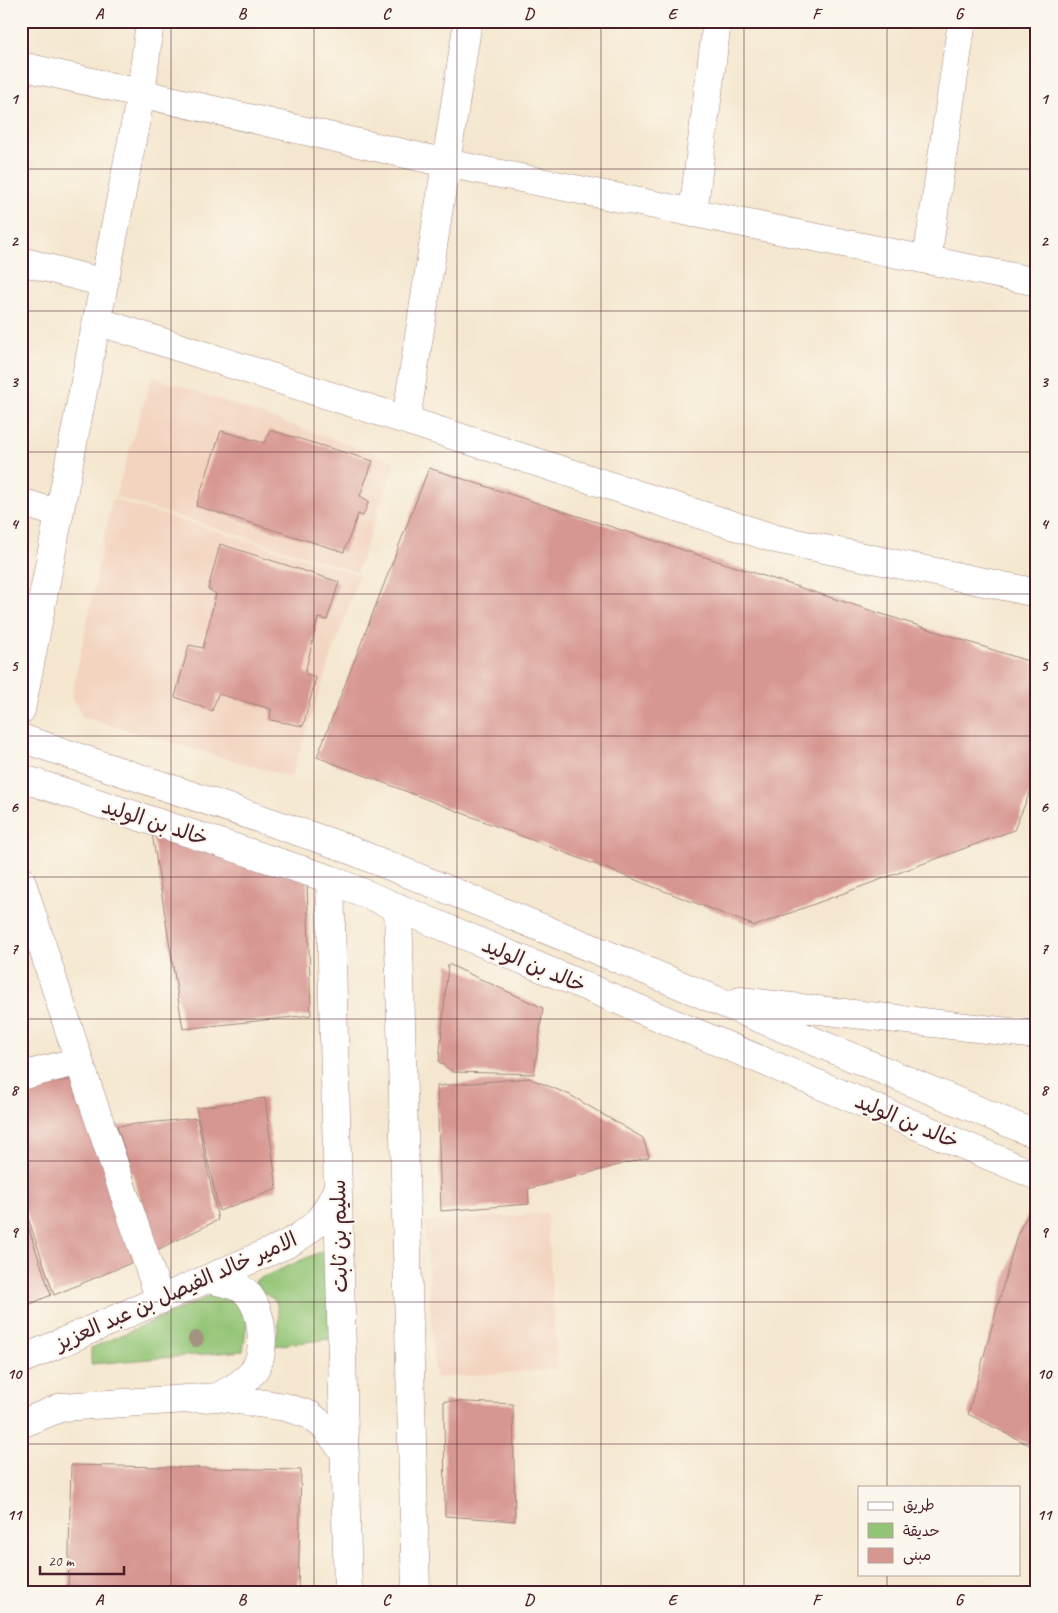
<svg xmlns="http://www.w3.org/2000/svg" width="1058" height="1613" font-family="Caveat,'Playpen Sans Arabic',sans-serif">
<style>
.built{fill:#f3d4bf}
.green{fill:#92c475;stroke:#6e7250}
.building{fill:#d79791}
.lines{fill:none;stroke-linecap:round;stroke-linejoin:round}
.minor-casing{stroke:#a0837d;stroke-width:29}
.minor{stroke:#fff;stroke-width:28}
.tree{fill:#a39481}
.grid{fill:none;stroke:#4a1f2b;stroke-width:1;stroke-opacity:0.55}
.labels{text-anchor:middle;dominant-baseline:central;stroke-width:4;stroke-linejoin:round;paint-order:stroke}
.street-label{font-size:21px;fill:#4a1f2b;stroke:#fbf7ec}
.neatline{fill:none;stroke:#4a1f2b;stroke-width:2}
.grid-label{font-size:16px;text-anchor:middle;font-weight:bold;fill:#4a1f2b}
</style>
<rect width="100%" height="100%" fill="#fbf7ec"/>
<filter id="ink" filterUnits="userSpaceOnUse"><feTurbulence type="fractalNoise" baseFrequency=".02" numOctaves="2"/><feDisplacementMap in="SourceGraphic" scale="10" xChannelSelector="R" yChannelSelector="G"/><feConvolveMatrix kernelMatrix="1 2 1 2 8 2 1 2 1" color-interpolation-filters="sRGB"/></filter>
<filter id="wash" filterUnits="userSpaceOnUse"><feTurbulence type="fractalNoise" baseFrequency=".0096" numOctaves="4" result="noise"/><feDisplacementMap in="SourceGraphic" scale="20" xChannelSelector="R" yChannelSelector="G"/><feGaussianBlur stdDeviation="1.12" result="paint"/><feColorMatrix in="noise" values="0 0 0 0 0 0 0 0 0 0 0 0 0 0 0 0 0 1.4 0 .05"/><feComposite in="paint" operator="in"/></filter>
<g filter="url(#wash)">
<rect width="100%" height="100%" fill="#f5e7cf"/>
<path class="built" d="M152,376l243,85 -38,111 -242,-75z
M112,499l247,76 -68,202 -209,-60 -10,-21z
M547,1213l10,156 -122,9 -10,-156z"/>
<path class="green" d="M329,1248l1,91 -66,8 1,-8 11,-1c4,-13 3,-24 0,-37l-22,-15 2,-6z
M226,1289l22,25 -5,37 -152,13v-16z"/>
<g id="blocks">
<path class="building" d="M270,430l103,31 -13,35 9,5 -6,15 -5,-2 -14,38 -148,-46 25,-75 43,12z
M429,468l608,196v112l-23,54 -259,96 -438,-169z
M220,544l119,38 -12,38 -9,-2 -13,55 11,5 -13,48 -33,-6 1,-11 -53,-15 -6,17 -37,-14 14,-52 14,3 13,-54 -8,-5z
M151,827l156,54 4,134 -128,14z
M448,964l95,44 -9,66 -81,-2 -14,-10z
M529,1078l41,17 73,43 6,19 -121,32 1,15 -88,7 -4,-125z
M78,1079l60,181 -84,35 -33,-98v-111z
M265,1098l12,91 -58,22 -23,-103z
M197,1118l21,102 -61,30 -40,-124z
M21,1205l30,90 -30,13z
M1028,1214l9,4v231l-69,-35 49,-179z
M444,1401l69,3 2,117 -70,-5z
M71,1465l230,5 -3,122h-230z"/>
</g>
</g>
<g filter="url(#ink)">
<use href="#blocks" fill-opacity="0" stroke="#a0837d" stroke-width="1"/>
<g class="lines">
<defs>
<path id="minor" d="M21,66l425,97 591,119
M693,213l24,-192
M927,260l35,-239
M21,261l83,22
M97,321l679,218 261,54
M406,420l62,-399
M21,502l38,12
M21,710l120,-616 9,-73
M21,738l317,107 290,118 409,172
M21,778l309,101 707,297
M330,879l18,713
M21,880l58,181 81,239
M398,907l18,685
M740,1001l297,34
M21,1076l58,-15
M207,1279c12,3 31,5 40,14 16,18 21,60 5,80 -9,11 -22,17 -34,24
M21,1360l264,-115c29,-15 40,-28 53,-58
M21,1424l41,-17 156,-10 67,10 25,8 16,13 19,25"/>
</defs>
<use href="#minor" class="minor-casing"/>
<use href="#minor" class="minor"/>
</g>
<circle class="tree" cx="196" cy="1339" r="8"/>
</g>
<path class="grid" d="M171,21v1571M314,21v1571M457,21v1571M601,21v1571M744,21v1571M887,21v1466M21,169h1016M21,311h1016M21,452h1016M21,594h1016M21,736h1016M21,877h1016M21,1019h1016M21,1161h1016M21,1302h1016M21,1444h1016M887,1574v18"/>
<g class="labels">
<g class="street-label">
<text transform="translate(155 822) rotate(18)">خالد بن الوليد</text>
<text transform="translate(534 965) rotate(23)">خالد بن الوليد</text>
<text transform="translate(907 1121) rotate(23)">خالد بن الوليد</text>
<text transform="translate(339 1236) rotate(-91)">سليم بن ثابت</text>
<text transform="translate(176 1291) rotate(-24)">الامير خالد الفيصل بن عبد العزيز</text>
</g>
</g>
<rect width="1058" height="1613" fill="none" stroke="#fbf7ec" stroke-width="55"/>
<rect x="858" y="1486" width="162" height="90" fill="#fbf7ec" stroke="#b4a19f"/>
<rect x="868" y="1502" width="25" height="8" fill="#ffffff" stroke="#b4a19f"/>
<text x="903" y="1510" font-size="15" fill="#4a1f2b">طريق</text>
<rect x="868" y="1523" width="25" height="15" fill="#92c475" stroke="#b4a19f"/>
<text x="903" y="1536" font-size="15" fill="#4a1f2b">حديقة</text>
<rect x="868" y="1548" width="25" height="15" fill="#d79791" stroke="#b4a19f"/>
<text x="903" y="1560" font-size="15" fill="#4a1f2b">مبنى</text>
<path d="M40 1566v8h84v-8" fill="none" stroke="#4a1f2b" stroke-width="2.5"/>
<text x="48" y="1566" font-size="15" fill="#4a1f2b" stroke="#fbf7ec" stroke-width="4" paint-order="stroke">20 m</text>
<rect x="28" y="28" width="1002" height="1558" class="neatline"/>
<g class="grid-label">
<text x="99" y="19">A</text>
<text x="242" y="19">B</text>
<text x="386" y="19">C</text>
<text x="529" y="19">D</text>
<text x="672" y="19">E</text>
<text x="816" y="19">F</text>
<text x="959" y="19">G</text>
<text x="14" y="104">1</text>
<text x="1044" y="104">1</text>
<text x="14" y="246">2</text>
<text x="1044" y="246">2</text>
<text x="14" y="387">3</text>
<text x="1044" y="387">3</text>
<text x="14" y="529">4</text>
<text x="1044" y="529">4</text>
<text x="14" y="671">5</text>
<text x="1044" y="671">5</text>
<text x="14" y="812">6</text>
<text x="1044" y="812">6</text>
<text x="14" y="954">7</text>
<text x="1044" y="954">7</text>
<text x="14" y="1095">8</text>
<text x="1044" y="1095">8</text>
<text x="14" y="1237">9</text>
<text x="1044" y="1237">9</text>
<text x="14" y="1379">10</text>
<text x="1044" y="1379">10</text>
<text x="14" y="1520">11</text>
<text x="1044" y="1520">11</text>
<text x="99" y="1605">A</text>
<text x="242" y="1605">B</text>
<text x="386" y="1605">C</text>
<text x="529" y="1605">D</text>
<text x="672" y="1605">E</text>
<text x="816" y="1605">F</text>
<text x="959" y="1605">G</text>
</g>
</svg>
